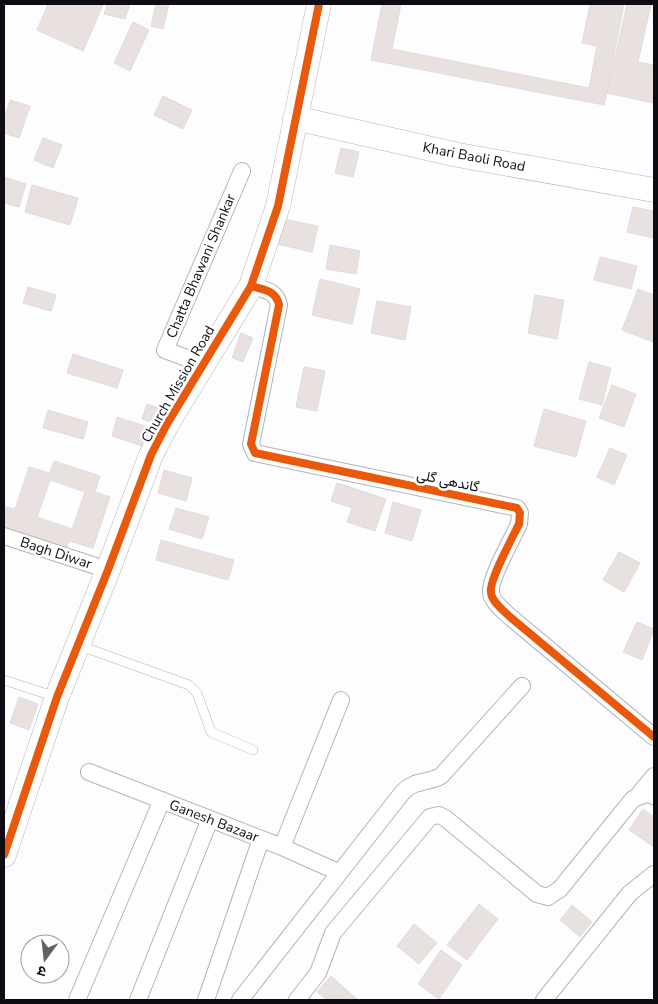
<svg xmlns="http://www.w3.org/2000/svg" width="658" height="1004" font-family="'Nunito Sans',Vazirmatn,'Noto Sans Devanagari',sans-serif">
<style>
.building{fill:#e8e1e0;stroke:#e0dcdb;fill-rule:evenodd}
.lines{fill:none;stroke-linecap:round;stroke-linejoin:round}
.lane-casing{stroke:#b4b3b7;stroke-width:10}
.street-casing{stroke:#b4b3b7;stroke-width:18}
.secondary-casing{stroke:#b4b3b7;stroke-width:25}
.lane{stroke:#fff;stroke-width:9}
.street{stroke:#fff;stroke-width:16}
.secondary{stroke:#fff;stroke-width:24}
.cycleway-casing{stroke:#fff;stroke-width:11}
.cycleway{stroke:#e8590c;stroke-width:8}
.labels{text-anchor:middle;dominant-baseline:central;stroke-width:5;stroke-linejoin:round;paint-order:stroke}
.street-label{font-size:14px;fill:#0f0d13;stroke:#fff}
</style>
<rect width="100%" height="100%" fill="#fdfcfe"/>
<path class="building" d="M48,4l55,1 -20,46 -46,-21z
M107,4h23l-5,15 -21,-5z
M156,4h13l-6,25 -12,-3z
M382,4h19l-9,45 197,39 8,-42 -15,-3 8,-39h34l-20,101 -233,-45z
M627,4h24l-13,58 16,3v38l-47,-10z
M133,22l16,8 -19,41 -16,-8z
M163,96l29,14 -9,19 -29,-14z
M10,100l20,6 -11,32 -15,-5v-13z
M43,138l19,7 -9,23 -19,-8z
M341,148l18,4 -6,25 -18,-4z
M4,177l22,7 -7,23 -15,-4z
M32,185l46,13 -8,27 -45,-13z
M633,207l21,4v27l-27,-6z
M283,219l35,7 -6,26 -35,-8z
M330,245l30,6 -4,23 -30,-5z
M600,257l37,9 -6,23 -37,-9z
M320,279l40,10 -8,35 -40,-9z
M28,287l28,8 -5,16 -28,-8z
M638,289l16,6 -1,47 -31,-12z
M535,295l29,5 -7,39 -29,-6z
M377,301l34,6 -6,33 -34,-7z
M241,333l12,5 -10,24 -11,-4z
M73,354l50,16 -6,18 -50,-15z
M589,362l22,6 -9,37 -23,-6z
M304,367l21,4 -8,40 -21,-4z
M612,385l24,9 -12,33 -25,-9z
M147,404l12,4 -6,15 -11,-4z
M544,409l42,12 -10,36 -42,-11z
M48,410l40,12 -5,17 -40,-11z
M117,417l31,10 -6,19 -30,-10z
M610,448l17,7 -13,30 -17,-8z
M54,461l46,15 -5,16 15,5 -17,51 -24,-7 -4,12 -61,-20 2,-26 9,2 14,-42 21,6zM50,480l35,12 -13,37 -35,-12z
M164,470l28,8 -6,23 -28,-8z
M337,483l49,16 -11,32 -28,-9 5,-14 -21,-7z
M393,502l28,8 -9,31 -27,-8z
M176,508l33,9 -7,22 -33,-10z
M161,540l73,20 -6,20 -72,-20z
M619,552l21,11 -16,29 -21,-12z
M637,622l17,7 -12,31 -19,-8z
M19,697l19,7 -9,26 -19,-7z
M643,809l11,8v30l-25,-17z
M479,904l19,15 -31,41 -20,-15z
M572,905l20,17 -12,15 -20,-17z
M414,924l23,19 -18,21 -22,-18z
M441,950l21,15 -23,34 -21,-15z
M331,976l27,24h-31l-10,-8z"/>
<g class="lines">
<defs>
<path id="lane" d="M78,645l111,40 8,8 14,39 42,18
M4,680l52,17"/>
<path id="street" d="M251,286c13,4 25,4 28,19l-28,139 4,9 262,55 3,5 -1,11c-6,13 -30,56 -28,68 0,9 12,18 18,24l145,121
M203,364l-38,-14 77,-179
M4,536l104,34
M89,772l193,75 56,25
M639,794l15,-18
M282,847l59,-147
M77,1000l85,-200
M138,1000l72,-181
M206,1000l55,-161
M240,1000l162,-207c13,-14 24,-9 39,-17l81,-90
M297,1000l21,-27 15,-40 97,-116 9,-2 6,3 92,76 11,3 12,-8 73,-90 13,-5 8,2
M544,1000l86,-107 24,-19"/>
<path id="secondary" d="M295,118l163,37 196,35
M4,855l53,-158 51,-127 43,-115 16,-31 84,-138 27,-80 41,-202"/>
</defs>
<use href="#lane" class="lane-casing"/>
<use href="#street" class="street-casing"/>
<use href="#secondary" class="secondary-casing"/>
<use href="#lane" class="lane"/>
<use href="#street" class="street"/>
<use href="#secondary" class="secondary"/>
<defs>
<path id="cycleway" d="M251,286c13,4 25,4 28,19l-28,139 4,9 262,55 3,5 -1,11c-6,13 -30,56 -28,68 0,9 12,18 18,24l145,121
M4,855l53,-158 51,-127 43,-115 16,-31 84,-138 27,-80 41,-202"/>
</defs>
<use href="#cycleway" class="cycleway-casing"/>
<use href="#cycleway" class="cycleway"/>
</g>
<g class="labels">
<g class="street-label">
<text transform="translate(474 157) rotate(11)">Khari Baoli Road</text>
<text transform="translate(201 266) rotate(-67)">Chatta Bhawani Shankar</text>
<text transform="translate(178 384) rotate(-60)">Church Mission Road</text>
<text transform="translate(448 481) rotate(12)">گاندھی گلی</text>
<text transform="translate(56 553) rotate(18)">Bagh Diwar</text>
<text transform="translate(214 821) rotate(21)">Ganesh Bazaar</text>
</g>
</g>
<rect width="658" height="1004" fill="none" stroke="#0f0d13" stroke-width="10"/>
<g transform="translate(45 959) rotate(195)"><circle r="24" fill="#ffffff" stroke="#9f9ea1"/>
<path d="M0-4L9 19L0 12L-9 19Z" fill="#626165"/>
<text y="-8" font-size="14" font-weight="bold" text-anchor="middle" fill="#0f0d13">उ</text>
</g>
</svg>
